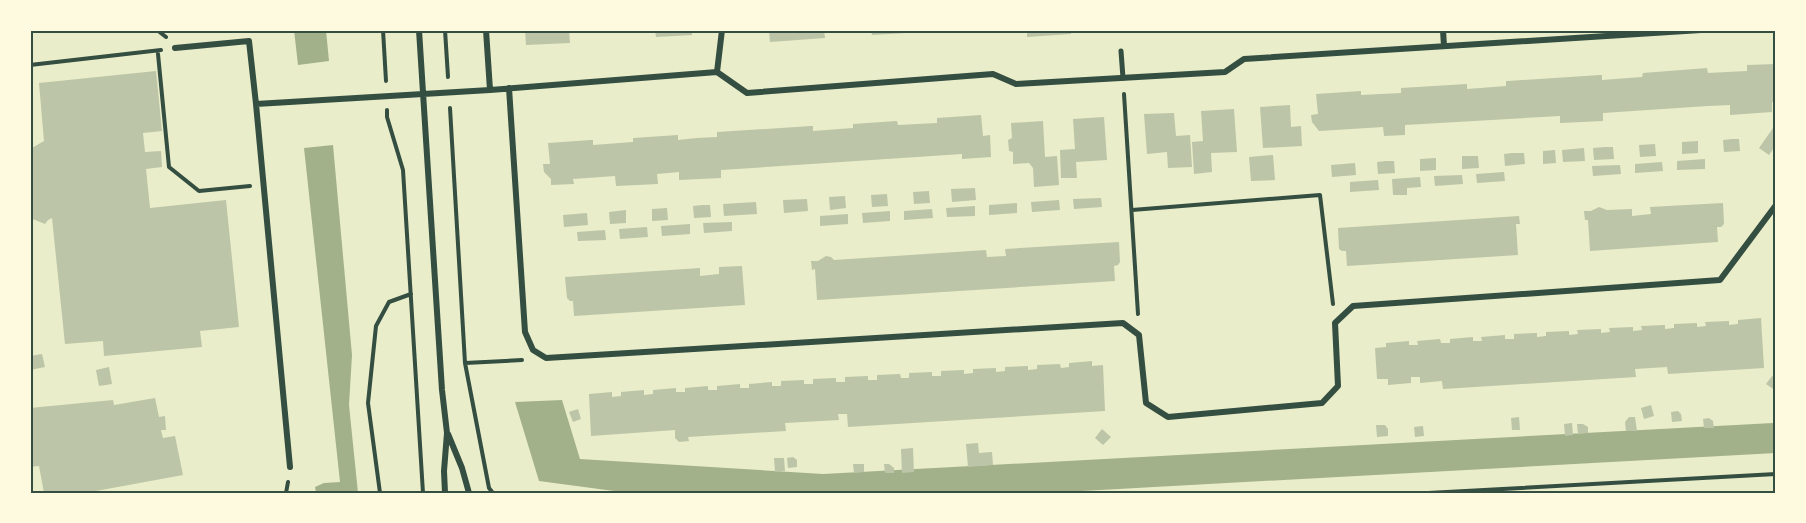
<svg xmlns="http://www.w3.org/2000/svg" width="1806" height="523" font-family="Lato,sans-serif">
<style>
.water{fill:#a3b18a}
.building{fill:#bcc5a7}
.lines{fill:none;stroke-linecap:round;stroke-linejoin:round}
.path{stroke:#344e41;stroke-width:4}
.pedestrian{stroke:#344e41;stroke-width:5}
.minor{stroke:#344e41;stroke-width:6}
.neatline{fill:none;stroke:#344e41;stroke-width:2}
</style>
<rect width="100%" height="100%" fill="#e9edc9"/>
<path class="water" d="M294,30h32l3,31 -31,4z
M333,145l19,210 -3,50 9,88h-42l-1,-6 9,-4 16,-1 -36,-334z
M562,400l18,59 243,15 950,-51 3,-5v35l-730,40h-417l-90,-12 -24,-79z"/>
<path class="building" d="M525,30h44l1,13 -44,2z
M655,30h37v5l-36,2z
M769,30h55l1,8 -55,4z
M871,30h53v2l-52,3z
M1027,30h44v4l-44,3z
M1776,64v38h-4v10l-42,3v-10l-22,1 -105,7v8l-43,2v-7l-155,9v10l-21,1 -1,-9 -64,4 -7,-9 -1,-7 7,-1 -2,-20 45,-3v4l40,-2v-5l66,-4v5l39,-3v-5h2l92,-6h2v5l40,-3 1,-4 64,-5 1,5 19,-1 20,-1v-6z
M156,71l6,60 -19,2 2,19 16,-1 1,16 -16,2 4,39 76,-8 13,127 -39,4 2,16 -98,9 -1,-15 -38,3 -13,-126 -4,2 -3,4 -15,-6v-69l14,-8 -5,-58z
M1290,105l1,22 10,-1 1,20 -39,2 -3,-41z
M1234,109l3,43 -26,1 1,19 -18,2 -2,-32 11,-1 -2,-30z
M1174,113l2,23 14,-1 2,32 -24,1 -1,-16 -20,2 -3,-40z
M981,115l2,21 7,-1 1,22 -29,2v-5l-241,16v8l-42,2v-8l-22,2 1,10 -42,2 -1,-10 -42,3 1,5 -23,1v-6l-7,-7 -1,-8h7l-2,-21 43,-3h2v5l40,-3v-4l45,-3v5l19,-2 20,-1v-5l94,-6h2v5l40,-3v-4l44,-3 1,4 39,-2v-5z
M1104,117l3,43 -31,2 1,16h-16l-1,-28 15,-1 -2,-30z
M1043,121l2,36 12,-1 2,29 -25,2 -1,-19 -4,-5 -16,1v-12l-4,-1 -1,-11 4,-2 -1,-15z
M1773,128l3,2v15l-7,10 -10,-7z
M1732,139h7l1,12 -16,1 -1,-12z
M1698,141v12l-16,1v-12z
M1655,144l1,12 -16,1 -1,-12z
M1605,147h8l1,12 -20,1 -1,-12z
M1584,148l1,13 -22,1 -1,-12z
M1555,150l1,13 -13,1v-13z
M1512,153h12l1,11 -20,2 -1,-12z
M1273,155l2,25 -24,1 -2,-24z
M1462,156h16l1,12 -17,1z
M1436,158v12l-16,1v-12z
M1705,159v10l-28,1v-9z
M1386,161h8l1,12 -17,1 -1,-12z
M1662,162l1,9 -28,2v-9z
M1355,163l1,12 -24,2 -1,-12z
M1620,165l1,9 -28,2 -1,-10z
M1504,172l1,9 -28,2 -1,-9z
M1462,175l1,9 -28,2 -1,-10z
M1420,177l1,10 -14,1v7h-14l-1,-16z
M1378,180l1,10 -29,2v-10z
M975,188l1,12 -24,2 -1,-13z
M929,191l1,12 -16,1 -1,-12z
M887,194l1,12 -16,1 -1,-12z
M845,196l1,12 -16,2 -1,-13z
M1101,198l1,9 -28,2 -1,-10z
M807,199l1,12 -24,2 -1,-13z
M1059,200l1,10 -28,2 -1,-10z
M756,202l1,12 -33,2 -1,-12z
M1017,203v10l-28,2v-10z
M1723,203l1,21 -3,3h-4l1,15 -128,9 -2,-31h-3l-1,-9h7l8,-4 8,3 25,-1v7l19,-2 -1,-7z
M702,205h8l1,12 -17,1 -1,-12z
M975,206v10l-28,1 -1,-9z
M667,208l1,12 -16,1v-12z
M932,209l1,9 -29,2v-9z
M626,210v13l-16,1 -1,-12z
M890,211v10l-27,2 -1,-10z
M587,213l1,12 -24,2 -1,-12z
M848,214v10l-28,2v-10z
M1519,216l1,8h-4l2,31 -171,11 -1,-15h-4l-3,-2 -1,-21z
M732,222v9l-28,2 -1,-10z
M690,224v10l-28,2 -1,-10z
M647,227l1,10 -28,2 -1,-10z
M605,230l1,10 -28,1 -1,-9z
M1119,242l1,20 -2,3 -4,1 1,15 -298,19 -2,-31 -3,1 -1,-9h7l8,-5 5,1 3,3 152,-10 1,7 19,-1 -1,-7z
M742,266l3,39 -171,11 -1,-15h-3l-3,-3 -2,-21 135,-9v8l19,-2v-7z
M1761,318l3,50 -96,6 -1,-7 -32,2 1,8 -193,12 -1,-8 -22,2v-6h-9v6l-23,2v-6h-11l-2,-31 11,-1v-4l23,-2v4h9l-1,-4 23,-2 1,4h9v-4l23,-2v4h9l-1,-4 24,-2v4h9v-5l23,-1v4l9,-1v-4l23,-1v4l9,-1 -1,-4 24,-1v4l9,-1 -1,-4 24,-1v4l9,-1 -1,-4 24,-1v4l9,-1v-4l23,-1v4l9,-1 -1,-4 24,-1v4l9,-1v-4z
M42,354l3,13 -15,3v-14z
M1092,361v5l11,-1 2,46 -257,16 -1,-13h-9l1,6 -54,3 1,8 -98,6 1,4 -10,1 -4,-4v-8l-84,6 -2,-42 23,-2v5l9,-1v-4l23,-2v5l9,-1v-4l23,-2v4h9v-4l23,-2v4h9v-4l23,-2v4h9v-4l23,-2v4h9v-5l23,-1v4h9v-5l23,-1v4h9v-5l23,-1v4h9v-5l23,-1 1,4h8v-5l23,-1v4h9v-5l23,-1v4l9,-1v-4l23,-1v4l9,-1v-4l23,-1v4l9,-1v-4l23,-1 1,4 8,-1v-4z
M109,367l3,17 -13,2 -3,-16z
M1772,376l4,3v12l-10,-7z
M155,398l4,19 6,-1 1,14h-5l2,8 12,-2 8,39 -98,18h-41l-5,-27 -9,1v-59l83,-8 1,5z
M1651,405l3,11 -10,3 -3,-11z
M578,409l3,10 -8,3 -4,-10z
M1678,411l3,3 1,7 -10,1 -1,-10z
M1519,417l1,13h-8l-1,-12z
M1629,417h6l2,14h-11l-1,-9z
M1709,418l4,3 1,7h-10l-1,-9z
M1572,423l1,12 -8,1 -1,-12z
M1577,424h6l5,3v6l-10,1z
M1376,425h9l3,4v7l-11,1z
M1423,426l1,10 -9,1 -1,-10z
M1102,429l9,8 -8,8 -8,-7z
M978,443l1,10 13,-1 1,13 -25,2 -2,-23z
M913,448l1,24 -12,1 -1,-24z
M793,457l4,3v7l-9,1 -1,-10z
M774,458h10l1,13 -10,1z
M853,464h11v8l-10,1z
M884,464h5l5,4v5h-9z"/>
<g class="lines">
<path class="path" d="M157,30l9,7
M383,30l3,51
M445,30l3,47
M158,54l11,113 30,24 51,-5
M30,65l131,-15
M1124,94l14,220
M450,108l15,255 24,125 4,5
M387,110v7l16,53 20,323
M1132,210l188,-15 13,109
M465,363l57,-3
M286,493l2,-11
M380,493l-12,-90 8,-77 13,-24 22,-8
M1428,493l348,-19"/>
<path class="pedestrian" d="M1121,51l2,27"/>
<path class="minor" d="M419,30l23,360 5,43 -3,38 1,22
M486,30l4,60
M1443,30l1,16
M175,48l74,-7 7,63 234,-14 227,-18 30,21 246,-19 23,10 209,-12 19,-13 457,-29
M717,72l5,-42
M509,88l16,244 8,18 13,8 577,-35 16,12 7,68 22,14 154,-14 16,-17 -3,-63 18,-17 367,-26 56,-75
M256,104l34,363
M448,434l14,34 7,25"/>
</g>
<rect width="1806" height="523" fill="none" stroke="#fefae0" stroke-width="63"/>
<rect x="32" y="32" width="1742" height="460" class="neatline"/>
</svg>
